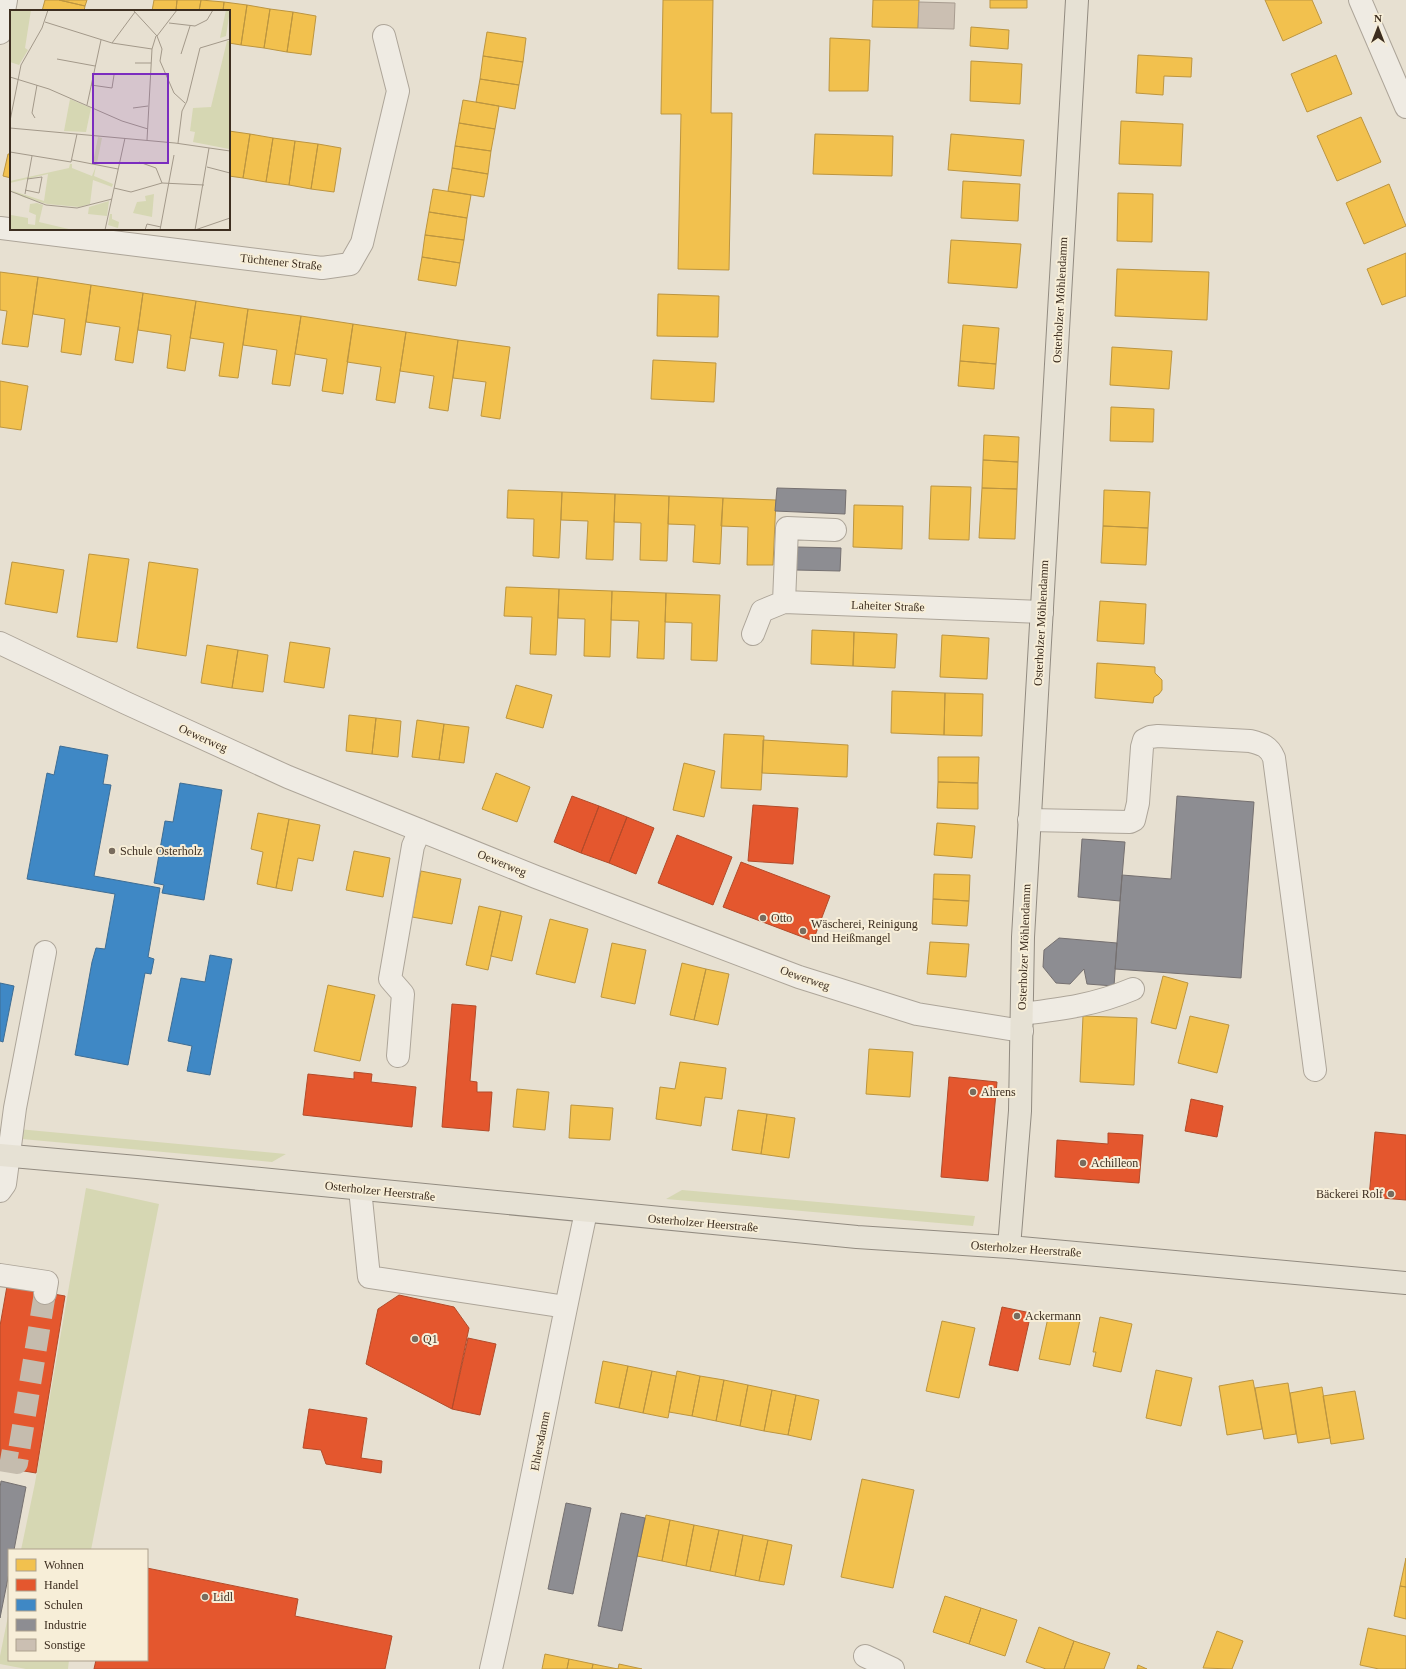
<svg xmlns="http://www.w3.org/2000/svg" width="1406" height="1669" font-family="'Times New Roman',serif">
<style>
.green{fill:#d6d7b3}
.homes{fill:#f2c14e;stroke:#bc9540}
.shops{fill:#e4572e;stroke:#b24b2a}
.schools{fill:#3f88c5;stroke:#3e6d94}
.industry{fill:#8d8d92;stroke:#757070}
.building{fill:#cbbfb2;stroke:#a89c90}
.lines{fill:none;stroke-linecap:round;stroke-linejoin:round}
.minor-tunnel{stroke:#c5bcae;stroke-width:22;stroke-dasharray:22 11;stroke-linecap:butt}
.minor-casing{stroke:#ada599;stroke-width:24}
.major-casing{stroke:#928b80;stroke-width:24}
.minor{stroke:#efebe3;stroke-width:22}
.major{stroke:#e6e1d4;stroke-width:22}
.poi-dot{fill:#786c5e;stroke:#f7eed8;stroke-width:1.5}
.labels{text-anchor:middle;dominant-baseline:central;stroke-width:4;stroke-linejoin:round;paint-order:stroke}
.street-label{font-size:12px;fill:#3d2e20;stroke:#f7eed8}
.poi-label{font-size:12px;fill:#3d2e20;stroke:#f7eed8;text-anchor:start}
.inset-road{fill:none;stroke:#a3998a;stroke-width:1}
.view{fill:#7b2cbf;fill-opacity:0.15;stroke:#7b2cbf;stroke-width:2}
.inset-edge{fill:none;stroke:#3d2e20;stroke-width:2}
</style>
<rect width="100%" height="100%" fill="#e7e0d1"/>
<path class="green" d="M18,1129l268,25 -14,8 -250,-23z
M86,1188l73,16 -68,346h-70l14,-67z
M682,1190l293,26 -2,10 -307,-27z
M9,1611v49h60l-1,9h-42l-26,-5v-8z"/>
<path class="homes" d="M45,0h14l26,6 -1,5h-42z
M59,0h28l-2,6z
M154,0h23l-1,11h-24z
M177,0h24l-2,11h-23z
M201,0l23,2 -1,9h-24z
M663,0h50l-2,113h21l-3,157 -51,-1 3,-155h-20z
M873,0h46l-1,28 -46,-1z
M990,0h37v8h-37z
M1265,0h47l10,23 -39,18z
M224,2l23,3 -6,40 -12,-2v-32h-6z
M247,5l23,4 -6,39 -23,-3z
M270,9l23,3 -6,40 -23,-4z
M293,12l23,4 -5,39 -24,-3z
M971,27l38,3 -1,19 -38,-3z
M487,32l39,6 -3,24 -40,-6z
M830,38l40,2 -2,51h-39z
M1138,55l54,3 -1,19 -27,-1 -1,19 -27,-2z
M1336,55l16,39 -45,18 -16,-38z
M483,56l40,6 -4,23 -39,-6z
M971,61l51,3 -2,40 -50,-3z
M480,79l39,6 -4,24 -39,-7z
M463,100l36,6 -4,23 -36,-6z
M1361,117l20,45 -44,19 -20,-45z
M1121,121l62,3 -2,42 -62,-2z
M459,123l36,6 -4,22 -36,-5z
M229,131l21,3 -7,44 -14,-2z
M250,134l23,4 -7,44 -23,-4z
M815,134l78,2 -1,40 -79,-2z
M951,134l73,6 -3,36 -73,-6z
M273,138l22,3 -6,44 -23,-3z
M295,141l23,3 -7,45 -22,-4z
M318,144l23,4 -7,44 -23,-3z
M455,146l36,5 -3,23 -36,-6z
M8,154h3v24l-8,-2z
M452,168l36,6 -4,23 -36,-6z
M963,181l57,3 -2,37 -57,-3z
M1389,184l17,42 -42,18 -18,-41z
M433,189l38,6 -4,23 -38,-6z
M1118,193l35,1 -1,48 -35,-1z
M429,212l38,6 -3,22 -39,-5z
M425,235l39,5 -4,23 -38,-6z
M951,240l70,4 -4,44 -69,-5z
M1406,253v43l-24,9 -15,-36z
M422,257l38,6 -4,23 -38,-6z
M1117,269l92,3 -2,48 -92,-4z
M0,272l38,5 -10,70 -26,-3 5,-33 -7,-1z
M38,277l53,8 -10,70 -20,-3 4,-33 -32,-5z
M91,285l52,8 -10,70 -18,-3 5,-33 -34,-5z
M143,293l53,8 -11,70 -18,-3 4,-33 -33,-5z
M658,294l61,2 -1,41 -61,-1z
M196,301l52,8 -10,69 -19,-2 5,-33 -34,-5z
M248,309l53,7 -11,70 -18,-2 5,-34 -34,-5z
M301,316l52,8 -10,70 -21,-3 5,-32 -32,-5z
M353,324l53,8 -11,71 -19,-3 5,-33 -34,-5z
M963,325l36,3 -3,36 -36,-3z
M406,332l52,8 -10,71 -19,-3 5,-32 -34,-5z
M458,340l52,7 -10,72 -19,-3 5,-34 -33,-4z
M1112,347l60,4 -3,38 -59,-4z
M653,360l63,3 -2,39 -63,-3z
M960,361l36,3 -2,25 -36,-3z
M0,381l28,5 -7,44 -21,-3z
M1111,407l43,2 -1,33 -43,-1z
M984,435l35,2 -1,25 -35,-2z
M983,460l35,2 -1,27 -35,-1z
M931,486l40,1 -2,53 -40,-1z
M982,488l35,1 -2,50 -36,-1z
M508,490l54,2 -3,66 -26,-2 1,-37 -27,-1z
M1104,490l46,2 -2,36 -45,-2z
M562,492l53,2 -2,66 -27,-1 2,-38 -27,-1z
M615,494l54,2 -2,65 -27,-1 1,-37 -27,-1z
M669,496l54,2 -3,66 -27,-2 2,-37 -27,-1z
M723,498l53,2 -3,65h-26l1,-38 -27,-1z
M854,505l49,1 -1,43 -49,-2z
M1103,526l45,2 -2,37 -45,-2z
M89,554l40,5 -12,83 -40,-5z
M12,562l52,8 -7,43 -52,-9z
M149,562l49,7 -12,87 -49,-8z
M506,587l53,2 -3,66 -26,-1 2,-37 -28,-1z
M559,589l53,2 -2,66 -26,-1 1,-37 -27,-1z
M612,591l54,2 -2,66 -27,-1 2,-37 -28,-1z
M666,593l54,2 -3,66 -26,-1 1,-37 -27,-1z
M1100,601l46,3 -2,40 -47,-3z
M812,630l42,2 -1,34 -42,-2z
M854,632l43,2 -2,34 -42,-2z
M942,635l47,3 -2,41 -47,-2z
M290,642l40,6 -6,40 -40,-6z
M207,645l31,5 -6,38 -31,-5z
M238,650l30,5 -5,37 -31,-4z
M1097,663l58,4v6l7,7v10l-3,4 -5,3 -1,6 -58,-5z
M516,685l36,10 -9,33 -37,-10z
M892,691l53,2 -1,42 -53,-2z
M945,693l38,1 -1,42 -38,-1z
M349,715l27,3 -4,36 -26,-3z
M376,718l25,3 -3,36 -26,-3z
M417,720l27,4 -5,36 -27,-3z
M444,724l25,3 -5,36 -25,-3z
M724,734l40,2 -3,54 -40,-2z
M763,740l85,5 -1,32 -85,-4z
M938,757h41l-1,26 -40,-1z
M684,763l31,8 -11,46 -31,-7z
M496,773l34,14 -13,35 -35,-13z
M938,782l40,1v26l-41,-1z
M258,813l31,6 -13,69 -19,-4 6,-32 -12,-3z
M289,819l31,6 -7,36 -15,-3 -6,33 -16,-3z
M937,823l38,3 -3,32 -38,-3z
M354,851l36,7 -7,39 -37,-7z
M421,871l40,8 -9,45 -40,-7z
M934,874l36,1 -1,26 -36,-2z
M933,899l36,2 -2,25 -35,-2z
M479,906l22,5 -13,59 -22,-5z
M501,911l21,5 -10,45 -21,-5z
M550,919l38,10 -13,54 -39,-9z
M930,942l39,2 -3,33 -39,-3z
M612,943l34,7 -11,54 -34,-7z
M682,963l24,6 -12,51 -24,-5z
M706,969l23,5 -11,51 -24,-5z
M1163,976l25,7 -12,46 -25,-6z
M328,985l47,10 -15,66 -46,-10z
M1083,1016l54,2 -3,67 -54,-3z
M1190,1016l39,9 -12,48 -39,-10z
M869,1049l44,3 -3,45 -44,-3z
M680,1062l46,6 -4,31 -17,-2 -4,29 -45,-7 4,-32 15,2z
M517,1089l32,3 -4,38 -32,-3z
M571,1105l42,3 -3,32 -41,-2z
M738,1110l29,4 -6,40 -29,-4z
M767,1114l28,4 -6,40 -28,-4z
M1049,1313l31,7 -10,45 -31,-6z
M1100,1317l32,7 -11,48 -28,-6 3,-14h-3z
M942,1321l33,7 -16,70 -33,-7z
M603,1361l25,5 -9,42 -24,-5z
M628,1366l24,5 -9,42 -24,-5z
M1156,1370l36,8 -11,48 -35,-8z
M652,1371l24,5 -8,42 -25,-5z
M677,1371l23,5 -8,40 -23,-4z
M700,1376l24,4 -8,41 -24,-5z
M724,1380l24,5 -8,41 -24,-5z
M1253,1380l9,49 -35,6 -8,-49z
M1288,1383l8,51 -32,5 -9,-51z
M748,1385l24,5 -8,41 -24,-5z
M1322,1387l8,51 -32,5 -8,-50z
M772,1390l24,5 -8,40 -24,-4z
M1355,1391l9,48 -33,5 -8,-48z
M796,1395l23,5 -8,40 -23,-5z
M862,1479l52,11 -21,98 -52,-11z
M646,1515l24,5 -8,41 -25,-5z
M670,1520l24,5 -8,41 -24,-5z
M694,1525l25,5 -9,41 -24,-5z
M719,1530l24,5 -8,41 -25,-5z
M743,1535l25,5 -9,41 -24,-5z
M768,1540l24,5 -8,40 -25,-4z
M1406,1558v29l-6,-1z
M1400,1586l6,1v32l-12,-3z
M945,1596l36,12 -12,36 -36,-12z
M981,1608l36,12 -12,36 -36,-12z
M1039,1627l35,14 -10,28h-18l-20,-7z
M1368,1628l38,8v33h-27l-19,-4z
M1217,1631l26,10 -11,28 -29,-1z
M1074,1641l36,12 -6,16h-40z
M545,1654l24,5 -2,10h-25z
M569,1659l24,5 -1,5h-25z
M593,1664l25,5h-26z
M619,1664l23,5h-24z
M1138,1665l9,4h-10z"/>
<path class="shops" d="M572,796l27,10 -18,47 -27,-11z
M753,805l45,3 -5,56 -45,-3z
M599,806l28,11 -18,46 -28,-10z
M627,817l27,11 -18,46 -27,-11z
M677,835l55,22 -19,48 -55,-22z
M741,862l89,34 -17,45 -90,-34z
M452,1004l24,2 -6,75 7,1v10h15l-3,39 -47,-4z
M354,1072l18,2 -1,8 45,5 -4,40 -109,-12 5,-41 46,5z
M949,1077l48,5 -9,99 -47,-4z
M1191,1099l32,7 -6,31 -32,-6z
M1375,1132l31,3v65l-37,-3z
M1108,1133l35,2 -4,48 -84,-6 2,-37 51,4z
M7,1286l58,10 -29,177 -36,-6v-141z
M399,1295l55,12 15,21 -17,81 -86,-45 12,-55z
M1002,1307l29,6 -13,58 -29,-6z
M468,1338l28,6 -16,71 -28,-6z
M309,1409l58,9 -6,40 21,3 -1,12 -55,-9 -5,-14 -18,-2z
M147,1568l151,31 -3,17 97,20 -7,33h-291l2,-9h51z"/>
<path class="schools" d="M60,746l48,9 -5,29 8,1 -17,91 66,12 -12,69 6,2 -3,15 -6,-1 -17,92 -53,-10 17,-93 4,-14 9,1 10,-55 -88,-15 20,-106 7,2z
M180,783l42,7 -18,110 -42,-7 2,-8 -10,-2 11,-62 8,1z
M210,955l22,4 -22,116 -23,-4 5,-25 -24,-5 13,-63 24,4z
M0,983l14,3 -11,56 -3,-1z"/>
<path class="industry" d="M777,488l69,2 -1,24 -70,-3z
M797,547l44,1 -1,23 -44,-1z
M1177,796l77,6 -13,176 -126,-9 7,-94 49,4z
M1082,839l43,3 -5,59 -42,-4z
M1059,938l58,5 -3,43 -27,-2 -3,-15 -14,15 -14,-1 -13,-16 1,-17z
M1,1481l25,6 -12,63h-5v23l-9,45v-130z
M566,1503l25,5 -18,86 -25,-5z
M621,1513l24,5 -23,113 -24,-5z"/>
<path class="building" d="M919,2l36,1 -1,26 -36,-1z"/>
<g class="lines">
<path class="minor-tunnel" d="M0,1460l17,3 28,-170"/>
<defs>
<path id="minor" d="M1360,0l46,107
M0,33l6,-33
M0,228l322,40 28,-4 12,-21 36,-152 -14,-55
M784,602l3,-74 48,2
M753,634l9,-23 22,-9 258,10
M0,643l126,60 162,74 248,100 263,100 118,37 105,17
M1029,820l101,2 4,-2 4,-17 4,-56 2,-7 6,-3 8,-1 92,5c12,3 19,5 24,17l41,312
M1022,1014c40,-5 73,-9 111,-25
M398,1056l5,-62 -13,-15 23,-133 7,-16
M360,1189l9,88 197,30
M0,1191l5,-7 10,-76 30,-156
M0,1275l47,7 -2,11
M865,1656l28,13
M491,1669c35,-152 62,-305 95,-457"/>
<path id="major" d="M0,1155l137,12 720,70 152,10 397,36
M1009,1247l11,-136 3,-174 54,-937"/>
</defs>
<use href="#minor" class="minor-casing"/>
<use href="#major" class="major-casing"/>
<use href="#minor" class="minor"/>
<use href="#major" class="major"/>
</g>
<g class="poi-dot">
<circle cx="112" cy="851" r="4"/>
<circle cx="763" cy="918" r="4"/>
<circle cx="803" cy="931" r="4"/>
<circle cx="973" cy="1092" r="4"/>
<circle cx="1083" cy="1163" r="4"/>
<circle cx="1391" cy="1194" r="4"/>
<circle cx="1017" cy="1316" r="4"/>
<circle cx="415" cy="1339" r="4"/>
<circle cx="205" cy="1597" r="4"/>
</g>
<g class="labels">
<g class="street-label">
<text transform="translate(281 262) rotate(6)">Tüchtener Straße</text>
<text transform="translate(1060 300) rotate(-87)">Osterholzer Möhlendamm</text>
<text transform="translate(888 606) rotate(2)">Laheiter Straße</text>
<text transform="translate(1041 623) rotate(-87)">Osterholzer Möhlendamm</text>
<text transform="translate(203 738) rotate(24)">Oewerweg</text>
<text transform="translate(502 863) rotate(22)">Oewerweg</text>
<text transform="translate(1024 947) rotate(-88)">Osterholzer Möhlendamm</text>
<text transform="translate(805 978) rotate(19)">Oewerweg</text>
<text transform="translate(380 1191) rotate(6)">Osterholzer Heerstraße</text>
<text transform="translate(703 1223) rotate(5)">Osterholzer Heerstraße</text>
<text transform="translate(1026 1249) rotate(4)">Osterholzer Heerstraße</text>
<text transform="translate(540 1441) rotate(-79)">Ehlersdamm</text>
</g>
<g class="poi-label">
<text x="120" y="851">Schule Osterholz</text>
<text x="771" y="918">Otto</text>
<text x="811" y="924">Wäscherei, Reinigung<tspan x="811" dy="14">und Heißmangel</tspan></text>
<text x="981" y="1092">Ahrens</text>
<text x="1091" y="1163">Achilleon</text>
<text x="1383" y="1194" text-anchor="end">Bäckerei Rolf</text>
<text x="1025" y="1316">Ackermann</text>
<text x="423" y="1339">Q1</text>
<text x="213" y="1597">Lidl</text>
</g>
</g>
<g transform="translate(10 10)">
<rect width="220" height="220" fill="#e7e0d1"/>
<path d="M0,0h21l-6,38 3,2 -9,15 -9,-3zM216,0h4l-4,26 -6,2zM217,31h3l-1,108 -36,-7 2,-10 -5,-1 3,-23 18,-1zM60,89l21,9 -5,24 -22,-1zM88,127l4,1 -5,25h-4zM60,154h2v4l20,8 4,-10 -2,10 19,8 -1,3 -19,-7 -3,24 -11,3 -32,-3 -24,-7 -13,-7 34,11 4,-27 -38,9v-2l59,-13zM144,184l-2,23 -19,-4 4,-11 9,-1 -1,-5zM99,191l-2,15 -19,-2 1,-7zM27,193l6,2 -4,17 34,8h-63l1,-15 17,3v6l7,1 1,-10 -7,-3 1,-8zM100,204h2v5l7,3 -1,6 -10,-3z" fill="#d6d7b3"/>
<path class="inset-road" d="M123,0l24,26M167,0l-20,26 5,13 -2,12 14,32 11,10M35,12l67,21 40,6M159,13l26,3 12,-6 6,-10M102,33l23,-31M171,44l9,-28M47,49l38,7M125,53h16M0,67l39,12 73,32 26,8M81,75l21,3 2,-13M77,95l14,-65M123,98l15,-2M25,108l-3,-5 5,-28M0,111l11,-56 21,-37 6,-18M0,118l165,15 55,8M137,130l5,-91 4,-13M168,133l4,-32 5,-10 13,-53 30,-9M0,142l61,10 6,-28M62,150l46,9M129,152l17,6 6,15M197,157l23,6M104,178l17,4 31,-9 42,2M15,180l14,3 3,-16 -15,2M0,181l36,14 31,3 35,-9M15,184l7,-38M95,220l20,-92M135,220l2,-6 14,3M150,220l14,-75M185,220l14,-82M185,220l35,-12"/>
<path class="view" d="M83,64h75v89h-75z"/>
<rect width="220" height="220" class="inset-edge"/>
</g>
<rect x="8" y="1549" width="140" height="112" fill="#f7eed8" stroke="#ada18e"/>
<rect x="16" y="1559" width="20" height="12" fill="#f2c14e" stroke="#ada18e"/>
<text x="44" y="1569" font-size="12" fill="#3d2e20">Wohnen</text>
<rect x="16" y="1579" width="20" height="12" fill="#e4572e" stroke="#ada18e"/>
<text x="44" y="1589" font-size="12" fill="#3d2e20">Handel</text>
<rect x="16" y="1599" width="20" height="12" fill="#3f88c5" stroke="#ada18e"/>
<text x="44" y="1609" font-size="12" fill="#3d2e20">Schulen</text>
<rect x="16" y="1619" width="20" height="12" fill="#8d8d92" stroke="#ada18e"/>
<text x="44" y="1629" font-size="12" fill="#3d2e20">Industrie</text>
<rect x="16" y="1639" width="20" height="12" fill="#cbbfb2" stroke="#ada18e"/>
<text x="44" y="1649" font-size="12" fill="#3d2e20">Sonstige</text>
<g transform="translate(1378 28)" stroke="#f7eed8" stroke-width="3" paint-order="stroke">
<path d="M0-3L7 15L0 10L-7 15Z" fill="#3d2e20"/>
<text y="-6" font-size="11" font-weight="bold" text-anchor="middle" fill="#3d2e20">N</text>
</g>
</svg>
